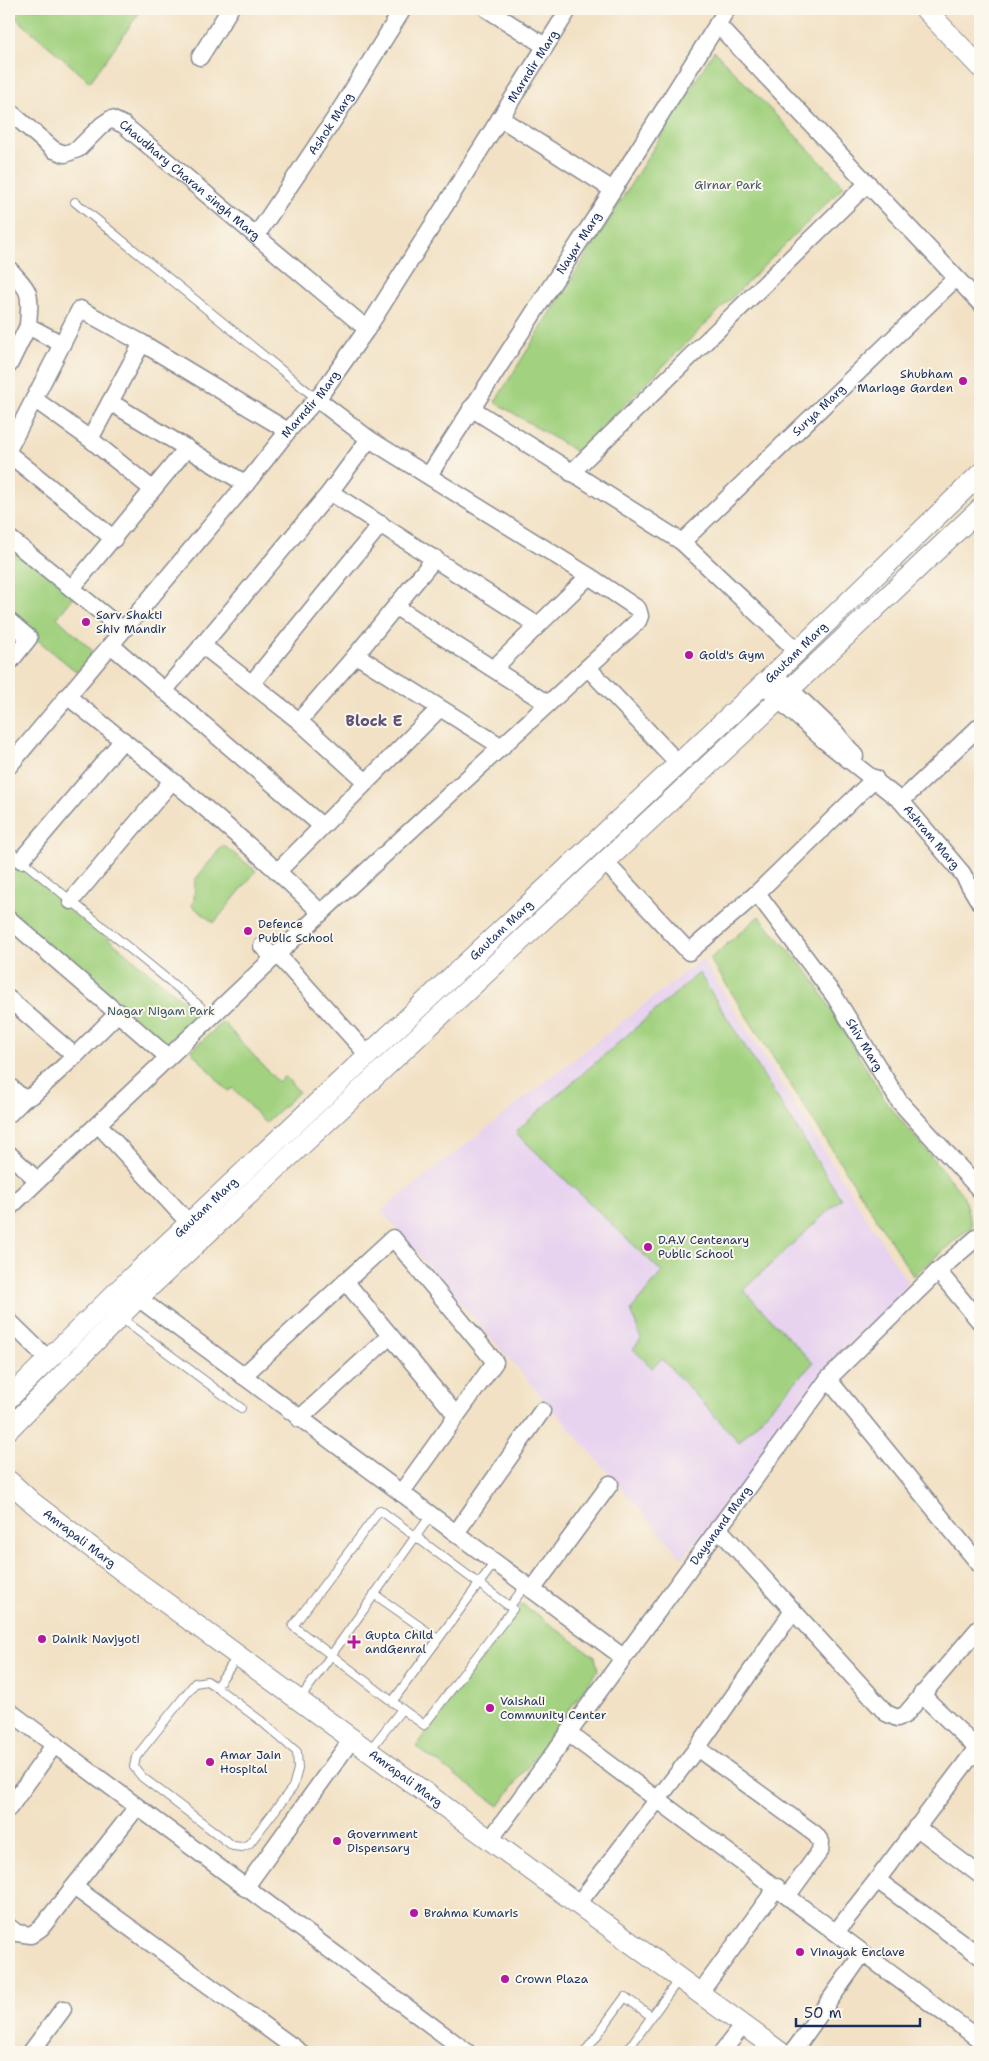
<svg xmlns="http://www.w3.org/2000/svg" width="989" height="2061" font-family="'Shantell Sans',sans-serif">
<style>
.built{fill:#e7d2ef}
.green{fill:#a2d17f;stroke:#5e806e}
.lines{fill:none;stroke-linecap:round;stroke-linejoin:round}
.service-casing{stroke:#868891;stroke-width:10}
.minor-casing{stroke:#868891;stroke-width:19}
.tertiary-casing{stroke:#868891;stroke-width:22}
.service{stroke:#fff;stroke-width:8}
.minor{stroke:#fff;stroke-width:16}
.tertiary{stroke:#fff;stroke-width:20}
.poi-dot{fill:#b5179e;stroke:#fbf7ec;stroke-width:2}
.labels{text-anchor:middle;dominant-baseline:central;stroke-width:4;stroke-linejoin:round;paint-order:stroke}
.street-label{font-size:12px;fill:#1b2f5e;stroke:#fbf7ec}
.park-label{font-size:12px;fill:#3d5866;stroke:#fbf7ec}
.poi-label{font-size:12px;fill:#1b2f5e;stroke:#fbf7ec;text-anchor:start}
.quarter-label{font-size:15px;font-weight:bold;fill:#5f507a;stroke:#fbf7ec}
</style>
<rect width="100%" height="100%" fill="#fbf7ec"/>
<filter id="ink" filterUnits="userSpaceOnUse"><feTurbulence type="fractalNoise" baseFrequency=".02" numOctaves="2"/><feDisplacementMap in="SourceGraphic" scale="10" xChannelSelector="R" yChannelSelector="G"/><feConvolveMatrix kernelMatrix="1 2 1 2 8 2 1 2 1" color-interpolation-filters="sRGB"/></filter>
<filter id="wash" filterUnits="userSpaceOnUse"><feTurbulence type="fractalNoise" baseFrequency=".0096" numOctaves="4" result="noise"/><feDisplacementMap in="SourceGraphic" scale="20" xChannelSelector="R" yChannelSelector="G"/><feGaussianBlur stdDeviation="1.12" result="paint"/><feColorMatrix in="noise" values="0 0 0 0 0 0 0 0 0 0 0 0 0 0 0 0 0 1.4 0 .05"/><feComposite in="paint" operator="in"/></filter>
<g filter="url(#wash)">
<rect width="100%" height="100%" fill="#f2e1c4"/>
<path class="built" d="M702,959l206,324 -226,275 -301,-347z"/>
<path class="green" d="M9,9h133l-52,73 -81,-70z
M714,51l130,135 -267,266 -82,-50z
M9,541l67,53 -19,24 37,34 -17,20 -68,-55z
M223,845l33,26 -42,52 -23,-18 3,-3 1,-22z
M9,856l189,157 -31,32 -158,-132z
M759,916l53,61 74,125 77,93 9,31 -59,50 -203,-317z
M699,973l142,226 -98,91 70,73 -74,79 -77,-83 -10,9 -19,-19 8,-10 -10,-29 31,-38 -147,-140z
M223,1022l55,60 7,-6 14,16 -34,31 -32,-35 -5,3 -37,-40z
M522,1604l73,53 3,13 -99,136 -83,-59z"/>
</g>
<g filter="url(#ink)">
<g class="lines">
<defs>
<path id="service" d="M75,202l242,197
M9,850l191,156
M121,1318l120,90
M374,1594l64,45
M510,1606l16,-21
M216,1687l-9,-6 -12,2 -59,74 -2,10 8,10 91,69 9,1 7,-3 44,-57 5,-18 -1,-17 -36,-31 -45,-34 22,-31
M300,1699l131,-184
M392,1702l103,-140
M369,1751l33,-42 -109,-83 87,-116 133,99 -89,116 -22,-16
M585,2052l40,-55 26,19
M626,2052l53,-73"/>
<g id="minor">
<path d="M487,9l58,37"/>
<path d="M717,24l263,279"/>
<path d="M200,57l30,-48"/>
<path id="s1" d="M9,111l45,39 11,4 13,-5 24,-24 9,-6 13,6 243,204"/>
<path d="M500,118l113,72"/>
<path id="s2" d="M256,236l79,-118 68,-109"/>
<path d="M9,269c24,25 21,24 19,57"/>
<path d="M9,365l19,-39 34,18"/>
<path d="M34,399l56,40 62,50"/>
<path d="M110,402l136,82"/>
<path d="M471,408l211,134 115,109"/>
<path d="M90,439l52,-96"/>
<path d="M9,448l71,-139 62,34 146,88"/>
<path d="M9,454l105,85"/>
<path d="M571,473l297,-290"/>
<path id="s3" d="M429,475l184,-285 114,-181"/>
<path d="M330,492l207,133"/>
<path d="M9,538l114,92"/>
<path id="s4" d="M682,542l274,-264"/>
<path d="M72,588l115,-140"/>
<path d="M396,607l152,97"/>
<path d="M9,621l20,17 -20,25"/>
<path d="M111,645l211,181"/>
<path d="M202,645l97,76 66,60"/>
<path d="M356,655l146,92"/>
<path d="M494,668l95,-92"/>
<path d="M588,668l90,95"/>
<path d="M774,674l62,59 19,23"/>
<path d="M252,683l129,-159"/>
<path id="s5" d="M763,683l16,17 47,42 75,59 61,72 18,30"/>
<path d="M165,690l165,-198 39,-53"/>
<path d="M67,696c87,69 175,139 254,217"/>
<path d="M299,721l57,-66 79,-97"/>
<path id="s6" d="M9,766l237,-282 42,-53 33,-37 46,-65 202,-320"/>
<path d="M901,801l79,-75"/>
<path d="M21,860l102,-120"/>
<path d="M605,862l84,90 68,-59 118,-115"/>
<path d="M278,871l161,-162"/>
<path id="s7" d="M757,893l78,104 64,104 81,89"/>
<path d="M71,901l101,-120"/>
<path d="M9,919l159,138"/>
<path d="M262,946l11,11"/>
<path d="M277,954l90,100"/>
<path d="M9,999l66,57"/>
<path d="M9,1086l15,13"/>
<path d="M9,1114l15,-15 9,-4 42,-39 44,-44"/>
<path d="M98,1124l91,99"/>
<path d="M9,1154l28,26"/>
<path d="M9,1208l312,-295 317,-292 2,-5 -2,-7 -49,-33 -220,-137 -52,-40"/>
<path d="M938,1271l42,51"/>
<path d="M345,1281l111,134"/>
<path d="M138,1298l485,359"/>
<path d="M9,1321l39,38"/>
<path d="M243,1376l150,-138 102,124 -94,131"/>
<path d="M828,1379l152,186"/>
<path d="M299,1419l91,-83"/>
<path d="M718,1528l168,185 11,5 8,-3 75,-88"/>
<path d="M456,1533l86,-122"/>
<path d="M532,1590l78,-106"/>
<path d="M921,1694l59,57"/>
<path d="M9,1711l458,341"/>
<path d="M568,1733l412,307"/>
<path d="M697,1748l118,86 6,8 -1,9 -32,44"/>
<path d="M9,1808l46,-64"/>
<path d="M916,1827l64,48"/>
<path id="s8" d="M490,1840l338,-461 110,-108 42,-36"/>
<path d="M877,1880l103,76"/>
<path d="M74,1887l226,165"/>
<path d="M245,1888l107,-149"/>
<path d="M578,1904l119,-156 96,-137"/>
<path d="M9,1927l8,6 14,2 10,-7 96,-121"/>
<path d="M836,1932l41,-52 100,-132"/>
<path d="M700,1993l77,-106"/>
<path d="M31,2052l32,-43"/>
<path d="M722,2052l21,-27"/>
<path d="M793,2052l70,-99"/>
</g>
<g id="tertiary">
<path d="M925,9l55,58"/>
<path id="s9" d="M9,1398l126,-124 639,-600 206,-200"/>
<path d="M9,1429l129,-131 651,-608 191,-181"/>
<path id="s10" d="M9,1481l24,22 88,67 659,482"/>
</g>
</defs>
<use href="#service" class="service-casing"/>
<use href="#minor" class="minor-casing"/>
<use href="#tertiary" class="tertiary-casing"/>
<use href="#service" class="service"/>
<use href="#minor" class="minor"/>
<use href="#tertiary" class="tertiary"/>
</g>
</g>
<g class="poi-dot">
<circle cx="963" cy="381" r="5"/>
<circle cx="86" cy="622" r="5"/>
<circle cx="689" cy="655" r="5"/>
<circle cx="248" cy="931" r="5"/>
<circle cx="648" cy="1247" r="5"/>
<circle cx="42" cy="1639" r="5"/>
<path d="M351.5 1634.5h5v5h5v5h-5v5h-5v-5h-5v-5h5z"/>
<circle cx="490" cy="1708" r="5"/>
<circle cx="210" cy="1762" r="5"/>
<circle cx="337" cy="1841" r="5"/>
<circle cx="414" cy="1913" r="5"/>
<circle cx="800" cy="1952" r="5"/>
<circle cx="505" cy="1979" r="5"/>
</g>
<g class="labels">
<g class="street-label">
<text stroke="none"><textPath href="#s6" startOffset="876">Marndir Marg</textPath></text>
<text stroke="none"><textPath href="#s2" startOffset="135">Ashok Marg</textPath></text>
<text stroke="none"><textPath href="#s1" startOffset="230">Chaudhary Charan singh Marg</textPath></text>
<text stroke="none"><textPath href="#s3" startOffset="276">Nayar Marg</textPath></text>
<text stroke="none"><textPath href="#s6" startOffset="471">Marndir Marg</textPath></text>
<text stroke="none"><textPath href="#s4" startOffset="190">Surya Marg</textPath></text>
<text stroke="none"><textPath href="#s9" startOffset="1084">Gautam Marg</textPath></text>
<text stroke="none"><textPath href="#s5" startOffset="229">Ashram Marg</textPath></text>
<text stroke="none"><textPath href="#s9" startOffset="679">Gautam Marg</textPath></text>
<text stroke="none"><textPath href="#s7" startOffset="186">Shiv Marg</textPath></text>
<text stroke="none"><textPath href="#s9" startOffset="274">Gautam Marg</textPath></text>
<text stroke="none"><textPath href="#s8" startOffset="390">Dayanand Marg</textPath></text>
<text stroke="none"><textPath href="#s10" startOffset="91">Amrapali Marg</textPath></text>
<text stroke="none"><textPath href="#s10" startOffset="496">Amrapali Marg</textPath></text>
</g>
<g class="park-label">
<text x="728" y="185">Girnar Park</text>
<text x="161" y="1011">Nagar Nigam Park</text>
</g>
<g class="poi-label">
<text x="953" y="374" text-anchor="end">Shubham<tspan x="953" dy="14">Mariage Garden</tspan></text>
<text x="96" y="615">Sarv Shakti<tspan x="96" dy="14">Shiv Mandir</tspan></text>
<text x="699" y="655">Gold's Gym</text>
<text x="258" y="924">Defence<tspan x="258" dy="14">Public School</tspan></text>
<text x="658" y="1240">D.A.V Centenary<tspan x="658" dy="14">Public School</tspan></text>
<text x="365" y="1635">Gupta Child<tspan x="365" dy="14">andGenral</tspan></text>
<text x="52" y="1639">Dainik Navjyoti</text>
<text x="500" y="1701">Vaishali<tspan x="500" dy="14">Community Center</tspan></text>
<text x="220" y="1755">Amar Jain<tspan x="220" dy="14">Hospital</tspan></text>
<text x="347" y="1834">Government<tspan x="347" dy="14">Dispensary</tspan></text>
<text x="424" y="1913">Brahma Kumaris</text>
<text x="810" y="1952">Vinayak Enclave</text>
<text x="515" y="1979">Crown Plaza</text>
</g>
<g class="quarter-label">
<text x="374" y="721">Block E</text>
</g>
</g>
<rect width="989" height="2061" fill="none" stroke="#fbf7ec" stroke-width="30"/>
<path d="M796 2018v8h124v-8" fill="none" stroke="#1b2f5e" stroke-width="2.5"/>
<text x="804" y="2018" font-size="15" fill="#1b2f5e" stroke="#fbf7ec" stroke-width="4" paint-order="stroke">50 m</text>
</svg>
